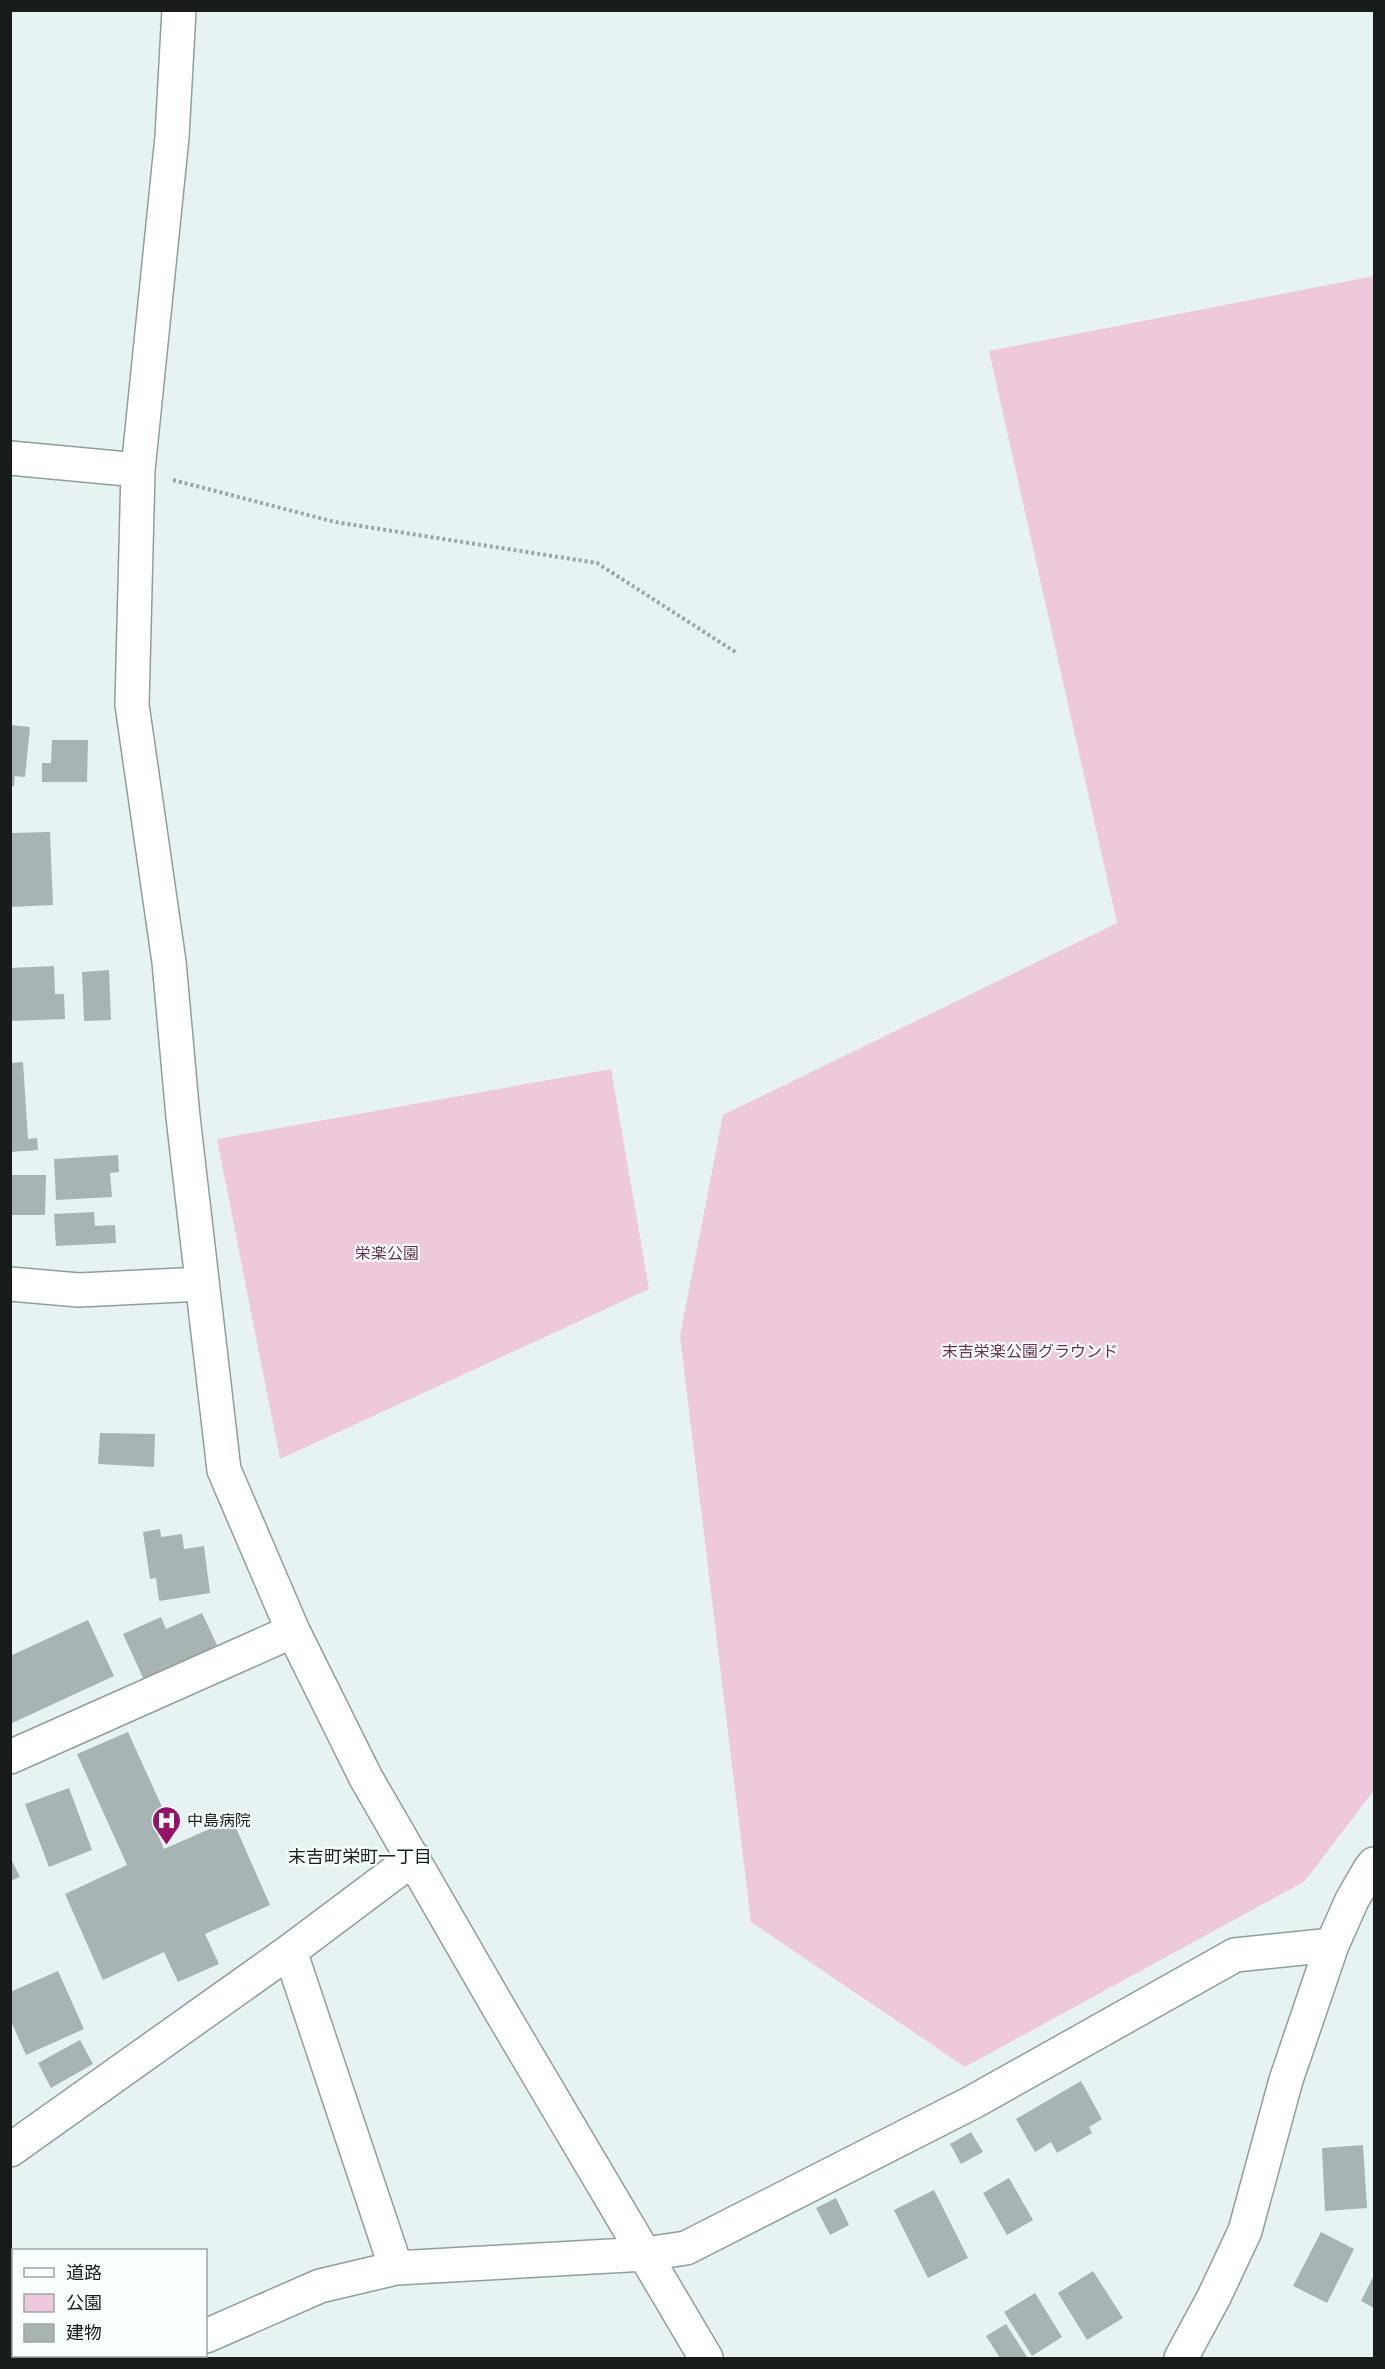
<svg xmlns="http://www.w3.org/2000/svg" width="1385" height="2369" font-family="'PT Sans','Noto Sans JP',sans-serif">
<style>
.green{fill:#edc9db}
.building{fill:#a8b4b4}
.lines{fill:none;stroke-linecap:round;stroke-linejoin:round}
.minor-casing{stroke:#919d9d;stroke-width:36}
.path{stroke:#9da6a6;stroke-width:4;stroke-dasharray:3 3;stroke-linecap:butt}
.minor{stroke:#fff;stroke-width:33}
.labels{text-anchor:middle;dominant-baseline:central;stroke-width:4.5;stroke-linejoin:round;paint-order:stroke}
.park-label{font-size:16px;fill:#693051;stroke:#faffff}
.poi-label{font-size:16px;fill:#181c1c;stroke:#faffff;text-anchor:start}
.neighbourhood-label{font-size:18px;fill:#181c1c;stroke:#faffff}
</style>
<rect width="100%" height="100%" fill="#e7f3f3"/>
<path class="green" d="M1374,276v1514l-69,91 -340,186 -214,-145 -71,-586 43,-221 394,-192 -128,-572z
M611,1069l38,220 -369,170 -63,-320z"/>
<path class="building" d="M10,725l20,2 -5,50 -10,-1 -1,10h-4z
M52,740h36l-1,42h-45v-19h9z
M50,832l3,73 -43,2v-74z
M54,966l1,28h9l1,25 -55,2v-53z
M109,970l2,50 -27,1 -2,-49z
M23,1062l5,77 9,-1 1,12 -28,2v-89z
M118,1155l1,17 -9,1 2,24 -56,3 -2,-41z
M10,1175h36l-1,40h-35z
M94,1212l1,14 20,-1 1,18 -60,3 -2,-32z
M100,1433l55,1 -1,33 -56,-3z
M160,1529l1,8 21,-3 2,15 20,-3 6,47 -51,8 -3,-23 -6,1 -7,-47z
M202,1613l15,32 -73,35 -21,-46 38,-17 5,12z
M88,1620l26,56 -104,48v-68z
M128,1732l44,97 -14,6 6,14 68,-30 38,86 -65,29 14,30 -41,18 -14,-30 -61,28 -38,-86 62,-29 -50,-111z
M69,1788l23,62 -43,17 -24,-63z
M10,1857l10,20 -10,4z
M58,1971l26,58 -58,26 -16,-36v-27z
M80,2040l13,24 -42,24 -13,-25z
M1081,2081l21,38 -13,8 3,6 -35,20 -6,-11 -16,10 -19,-33z
M971,2132l12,20 -22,12 -11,-20z
M1363,2145l4,63 -42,3 -3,-63z
M1009,2178l24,42 -26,15 -24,-42z
M934,2190l34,68 -40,20 -34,-68z
M836,2198l13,27 -19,10 -14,-27z
M1321,2232l33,17 -27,54 -34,-17z
M1093,2271l30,47 -36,22 -29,-47z
M1374,2275v33l-13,-7z
M1035,2293l27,44 -30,19 -28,-44z
M1006,2324l21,33 -3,1h-24l-14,-22z"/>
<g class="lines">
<defs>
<path id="minor" d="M179,10l-7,127 -34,333 -6,235 37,257 14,155 41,353 69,161 73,147 134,232 206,348
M10,458l128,12
M10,1284l69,6 123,-6
M10,1757l283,-126
M290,1951l106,317
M10,2150l280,-199 124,-93
M10,2301l4,5
M206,2336l114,-50 76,-18 250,-14 40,-6 287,-146 262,-147 97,-10
M47,2356l2,2
M160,2358l4,-2
M1181,2358l33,-61 31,-66 41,-151 46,-135 20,-45 18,-31 4,-5"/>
</defs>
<use href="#minor" class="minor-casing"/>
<path class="path" d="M173,480l162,42 262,41 140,90"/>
<use href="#minor" class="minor"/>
</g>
<defs>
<symbol id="hospital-pin" viewBox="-11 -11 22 30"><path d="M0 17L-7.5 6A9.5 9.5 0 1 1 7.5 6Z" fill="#96136a" stroke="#faffff"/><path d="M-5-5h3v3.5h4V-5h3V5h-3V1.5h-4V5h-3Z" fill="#fff"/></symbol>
</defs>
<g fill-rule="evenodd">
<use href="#hospital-pin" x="150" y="1804" width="33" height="45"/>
</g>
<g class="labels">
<g class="park-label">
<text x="387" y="1253">栄楽公園</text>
<text x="1030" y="1351">末吉栄楽公園グラウンド</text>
</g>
<g class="poi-label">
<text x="187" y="1820">中島病院</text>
</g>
<g class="neighbourhood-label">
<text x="360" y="1856">末吉町栄町一丁目</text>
</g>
</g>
<rect width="1385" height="2369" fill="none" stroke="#181c1c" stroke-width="24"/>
<rect x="12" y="2249" width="195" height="108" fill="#faffff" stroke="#a0a4a4" stroke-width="1.5"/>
<rect x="24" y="2268" width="30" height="9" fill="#ffffff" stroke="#a0a4a4" stroke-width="1.5"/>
<text x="66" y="2279" font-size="18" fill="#181c1c">道路</text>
<rect x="24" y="2294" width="30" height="18" fill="#edc9db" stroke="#a0a4a4" stroke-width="1.5"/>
<text x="66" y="2309" font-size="18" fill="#181c1c">公園</text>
<rect x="24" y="2324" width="30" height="18" fill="#a8b4b4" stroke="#a0a4a4" stroke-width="1.5"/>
<text x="66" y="2339" font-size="18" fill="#181c1c">建物</text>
</svg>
